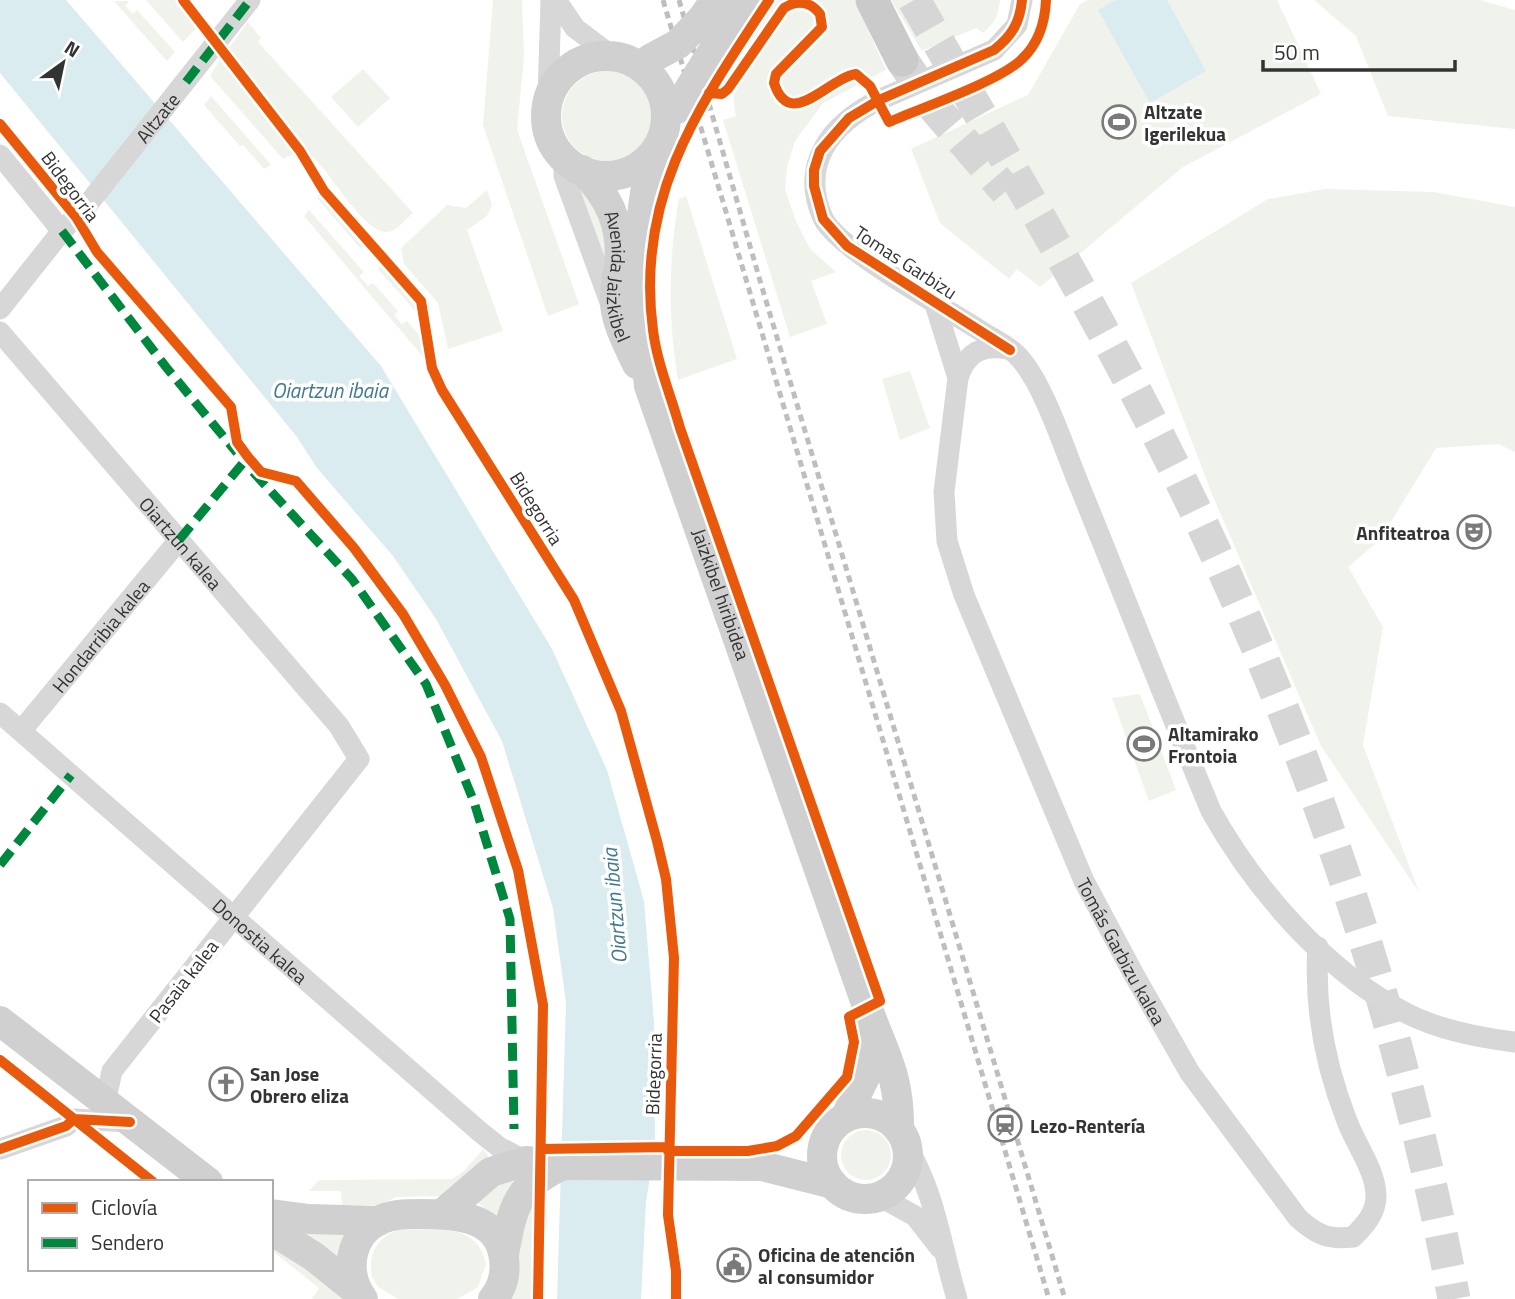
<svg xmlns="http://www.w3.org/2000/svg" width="1515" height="1299" font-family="'Titillium Web',sans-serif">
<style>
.green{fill:#f0f3ec}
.water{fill:#dbecf1}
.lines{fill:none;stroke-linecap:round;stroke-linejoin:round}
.primary-tunnel{stroke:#d6d6d6;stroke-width:33;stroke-dasharray:33 17;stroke-linecap:butt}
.minor{stroke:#d7d7d7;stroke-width:21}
.secondary{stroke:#d0d0d0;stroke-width:30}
.primary{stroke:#cacaca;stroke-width:33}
.rail{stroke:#bebebe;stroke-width:5;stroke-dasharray:7 5;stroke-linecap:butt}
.secondary-bridge{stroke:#d0d0d0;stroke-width:30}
.quiet{stroke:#00873e;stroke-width:9;stroke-dasharray:18 9;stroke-linecap:butt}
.cycleway-casing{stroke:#fff;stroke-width:15}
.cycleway{stroke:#e8590c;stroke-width:10}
.labels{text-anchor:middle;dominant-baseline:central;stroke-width:7;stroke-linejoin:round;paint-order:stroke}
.poi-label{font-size:19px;font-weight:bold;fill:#333;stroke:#fff;text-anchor:start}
.street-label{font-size:19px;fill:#333;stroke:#fff}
.water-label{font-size:21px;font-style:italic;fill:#3f7a8d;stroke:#fff}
</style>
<rect width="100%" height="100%" fill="#fff"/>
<path class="green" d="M146,0h29l21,28 -13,14z
M493,0h29l2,57 -7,73 62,174 -31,12 -65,-191z
M775,0h80l31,70 -63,33 -28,38 -8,26 -2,22 10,30 15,30 26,23 -25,9 16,43 -37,13 -67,-217 13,-4c-11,-45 16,-80 39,-116z
M891,0h109c-1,14 -6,25 -17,33l-7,-5 -54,23z
M1088,0h189l44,94 -138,73 -143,120 -23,-18 -8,10 -69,-56 -29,-74 117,-54 52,-91z
M1314,0h166l35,10v119l-127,-13 -32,-80z
M114,1h15l-4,5 8,8 4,-4 38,42 -8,9z
M248,22l13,16 -3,4 155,171c-6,5 -14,15 -21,18 -25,11 -64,-65 -82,-76l-81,-107z
M220,60l74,94 -11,5 -73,-83z
M363,69l27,29 -32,29 -27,-30z
M562 116a45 45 0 1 1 90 0a45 45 0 1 1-90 0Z
M211,96l60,69 -7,4 -21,-24 -3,1 -36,-41z
M573,180l33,37 2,60z
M1325,189l109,3 81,15v245l-16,-8 -63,4 -56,92 -32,27 35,60 -20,118 56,147 -98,-146 -109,-252 -81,-211 137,-84z
M487,190l5,15 -5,11 -20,14 36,101 -55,18 -10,-46 -34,-39 -3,-16 46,-43 19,3z
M321,193l44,52 -4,4 -44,-51z
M686,196l51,163 -59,21c-10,-59 -10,-121 1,-181z
M309,210l55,62 -5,4 9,10 5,-3 25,28 -4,4 8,9 5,-3 15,17 2,20 -120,-142z
M382,265l34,37 1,11 -39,-44z
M910,371l20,57 -30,12 -18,-61z
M1140,694l36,96 -27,11 -37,-103z
M841 1155a25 25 0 1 1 50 0a25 25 0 1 1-50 0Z
M483,1149l5,6 -1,7 -43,34 -47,1 -19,8h-36l-1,-14h-32l10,-11 133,-1 12,-8z
M521,1174l-13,16 -6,31 -27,-20 11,-11z
M534,1203l-2,96h-23l12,-81z
M280,1225l70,4 -11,31z
M398,1230c36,0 79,-9 88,34l-8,23 -21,12h-59l-20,-12 -6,-10c-4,-24 4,-38 26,-47z
M271,1246l58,33 14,20h-31l7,-11 -48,-38z"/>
<path class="water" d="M0,0h66l315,366 171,283 55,121 37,131 10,121 1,125 -9,55 -5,97h-84l9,-296 -13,-95 -51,-167 -66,-122 -43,-63 -76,-88 -20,-31 -297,-364z
M1116,0h51l39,71 -56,32 -52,-93z"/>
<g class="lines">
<path class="primary-tunnel" d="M914,0c93,162 190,323 272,491 125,255 216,529 268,808
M902,60l31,46 73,85"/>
<g class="minor">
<path d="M556,0l19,28 37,28"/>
<path d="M1022,0l-5,25 -23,25 -115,50c-48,24 -80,64 -56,118 14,31 124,91 158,113 14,9 32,17 42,31 23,29 42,89 57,125 44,108 86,216 131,324 43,77 115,161 195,202 31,16 75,25 109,29"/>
<path d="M548,98l3,-98"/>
<path d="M0,155l62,76"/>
<path d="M564,158v18l47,129"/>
<path id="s1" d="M934,301l24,77 -14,114 3,49 17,54 120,286 49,92 57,100 108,145c19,17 30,22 55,19 11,-11 23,-23 23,-41 0,-25 -20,-51 -29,-75 -22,-56 -33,-114 -29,-174"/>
<path id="s2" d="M0,309l62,-78 26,-27 162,-204"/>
<path id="s3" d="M0,332l339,394 20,33 -247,312 -5,23 8,17"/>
<path d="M958,378c8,-25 24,-34 50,-29"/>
<path id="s4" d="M0,713l479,418 20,16 27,14"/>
<path id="s5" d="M21,731l158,-191"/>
<path d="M907,1147c29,48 34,99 50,152"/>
<path d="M0,1149l66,-23 8,-7 56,3"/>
<path d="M879,1196l36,20 25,32"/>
</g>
<g class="secondary">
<path d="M702,19l13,-19"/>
<path d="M724,33l21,-33"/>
<circle cx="606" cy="116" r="60"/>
<path id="s6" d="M654,153c-22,74 -14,157 -5,233l219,623c17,47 32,67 31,121"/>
<path id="s7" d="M582,170c28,27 41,57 37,96 -2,13 -5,25 -4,38 2,21 13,41 22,60"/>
<path d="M0,1021l208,161"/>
<circle cx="865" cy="1156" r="43"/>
<path d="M845,1118l22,-45 6,-49"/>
<path d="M271,1214l38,5 69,2"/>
<path d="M442,1214l49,-42 35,-11 37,4 199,1 71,18"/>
<path d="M271,1230l42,26 45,36"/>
<path d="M504,1254c9,-48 12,-67 59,-89"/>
<path d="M363,1299c-19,-25 -14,-63 15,-78 13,-7 28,-7 42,-7 34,0 79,1 84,45 2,15 -1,28 -11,40"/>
</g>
<path class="primary" d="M872,0l30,60"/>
<path class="rail" d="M663,0l386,1299
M679,0l82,284 304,1015"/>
<path class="secondary-bridge" d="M650,59l28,-15 24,-25
M677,109l47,-76"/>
<path class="quiet" d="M186,82l64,-82
M62,231l104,136 71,86
M253,472l99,107 74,105 48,118 36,117 4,210
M179,540l69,-83
M0,865l71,-90"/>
<defs>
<path id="cycleway" d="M183,0l117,151 24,40 97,110 11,67 10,22 132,210 47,111 36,130 9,38 8,79 -6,257 8,56v28
M709,93l13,1 6,-5 56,-81c13,-8 26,-7 36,6l2,13 -46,47 -2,9c16,49 54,-5 82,-9l14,12 19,36c32,-14 111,-41 133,-63 17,-16 23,-36 24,-59
M0,124l76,93 21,35 134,155 6,35 11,15 13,15 35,9 58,67 49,66 42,71 36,72 37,113 25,135 -5,294
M1010,350l-163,-104 -24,-27 -9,-33v-16l6,-19 29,-33 30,-18 115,-50c18,-14 26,-28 28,-50
M0,1060l153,122
M0,1149l66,-23 8,-7 56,3
M541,1149l128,-2
M668,1151h80l29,-5 19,-10 51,-59 7,-35 -5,-25 31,-16 -200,-573c-9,-32 -23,-65 -27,-98 -18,-134 46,-224 116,-330"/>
</defs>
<use href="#cycleway" class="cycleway-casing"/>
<use href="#cycleway" class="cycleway"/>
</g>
<defs>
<symbol id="stadium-ring" viewBox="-11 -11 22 22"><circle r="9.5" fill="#fff" stroke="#7a7a7a" stroke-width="1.5"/><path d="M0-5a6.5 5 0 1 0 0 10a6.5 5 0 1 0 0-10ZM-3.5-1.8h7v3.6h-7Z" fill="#7a7a7a"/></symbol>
<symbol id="theatre-ring" viewBox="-11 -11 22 22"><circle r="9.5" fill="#fff" stroke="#7a7a7a" stroke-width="1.5"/><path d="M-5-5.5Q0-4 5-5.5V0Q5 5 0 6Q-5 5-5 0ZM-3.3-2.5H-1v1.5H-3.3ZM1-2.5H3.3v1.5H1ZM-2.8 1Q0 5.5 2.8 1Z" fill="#7a7a7a"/></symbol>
<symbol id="church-ring" viewBox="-11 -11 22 22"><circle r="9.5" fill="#fff" stroke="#7a7a7a" stroke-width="1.5"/><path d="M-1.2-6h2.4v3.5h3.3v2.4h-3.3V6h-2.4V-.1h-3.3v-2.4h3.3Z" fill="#7a7a7a"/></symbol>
<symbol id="station-ring" viewBox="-11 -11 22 22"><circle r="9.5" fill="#fff" stroke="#7a7a7a" stroke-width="1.5"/><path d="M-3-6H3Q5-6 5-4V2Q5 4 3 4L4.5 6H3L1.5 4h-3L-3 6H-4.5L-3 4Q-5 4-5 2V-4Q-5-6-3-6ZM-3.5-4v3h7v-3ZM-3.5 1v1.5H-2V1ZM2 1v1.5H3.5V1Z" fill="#7a7a7a"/></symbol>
<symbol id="civic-ring" viewBox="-11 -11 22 22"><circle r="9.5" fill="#fff" stroke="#7a7a7a" stroke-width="1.5"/><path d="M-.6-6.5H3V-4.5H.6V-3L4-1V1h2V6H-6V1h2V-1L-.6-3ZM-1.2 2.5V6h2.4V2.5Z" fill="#7a7a7a"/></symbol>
</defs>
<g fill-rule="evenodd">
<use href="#stadium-ring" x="1100" y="103" width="38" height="38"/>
<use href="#theatre-ring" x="1455" y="513" width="38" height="38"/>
<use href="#stadium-ring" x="1125" y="725" width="38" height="38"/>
<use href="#church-ring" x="207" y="1065" width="38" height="38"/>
<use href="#station-ring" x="986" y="1106" width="38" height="38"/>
<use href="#civic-ring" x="715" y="1246" width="38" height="38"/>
</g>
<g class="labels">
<g class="poi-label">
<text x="1144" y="111">Altzate<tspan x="1144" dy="22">Igerilekua</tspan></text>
<text x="1450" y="532" text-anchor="end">Anfiteatroa</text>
<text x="1168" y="733">Altamirako<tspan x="1168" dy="22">Frontoia</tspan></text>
<text x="250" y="1073">San Jose<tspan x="250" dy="22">Obrero eliza</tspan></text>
<text x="1030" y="1125">Lezo-Rentería</text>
<text x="758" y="1254">Oficina de atención<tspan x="758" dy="22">al consumidor</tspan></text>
</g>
<g class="street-label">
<text stroke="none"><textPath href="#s2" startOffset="248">Altzate</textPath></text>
<text transform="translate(71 186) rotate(53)">Bidegorria</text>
<text transform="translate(906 262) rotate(33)">Tomas Garbizu</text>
<text stroke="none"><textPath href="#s7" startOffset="117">Avenida Jaizkibel</textPath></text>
<text transform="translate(537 508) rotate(58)">Bidegorria</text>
<text stroke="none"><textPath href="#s3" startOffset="278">Oiartzun kalea</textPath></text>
<text stroke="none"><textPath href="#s6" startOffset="455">Jaizkibel hiribidea</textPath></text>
<text stroke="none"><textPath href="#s5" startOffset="124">Hondarribia kalea</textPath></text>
<text stroke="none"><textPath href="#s4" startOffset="346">Donostia kalea</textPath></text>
<text stroke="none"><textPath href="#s1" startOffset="691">Tomás Garbizu kalea</textPath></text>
<text transform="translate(183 981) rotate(-52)">Pasaia kalea</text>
<text transform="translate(653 1074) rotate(-88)">Bidegorria</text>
</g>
<g class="water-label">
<text x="330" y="390">Oiartzun ibaia</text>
<text transform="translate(614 906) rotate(-95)">Oiartzun ibaia</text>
</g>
</g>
<rect x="28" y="1180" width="245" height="91" fill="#ffffff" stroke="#adadad" stroke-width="2"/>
<rect x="42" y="1203" width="35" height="10" fill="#e8590c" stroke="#adadad" stroke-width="2"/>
<text x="91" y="1215" font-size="21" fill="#333333">Ciclovía</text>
<rect x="42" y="1238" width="35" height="10" fill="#00873e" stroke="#adadad" stroke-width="2"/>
<text x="91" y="1250" font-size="21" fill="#333333">Sendero</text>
<g transform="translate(63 63) rotate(33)" stroke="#ffffff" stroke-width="5" paint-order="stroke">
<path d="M0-5L12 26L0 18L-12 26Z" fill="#333333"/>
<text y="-10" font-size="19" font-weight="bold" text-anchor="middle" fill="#333333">N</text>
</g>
<path d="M1263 60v10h192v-10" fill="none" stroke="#333333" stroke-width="3.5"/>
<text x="1274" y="60" font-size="21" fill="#333333" stroke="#ffffff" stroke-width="5" paint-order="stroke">50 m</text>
</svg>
